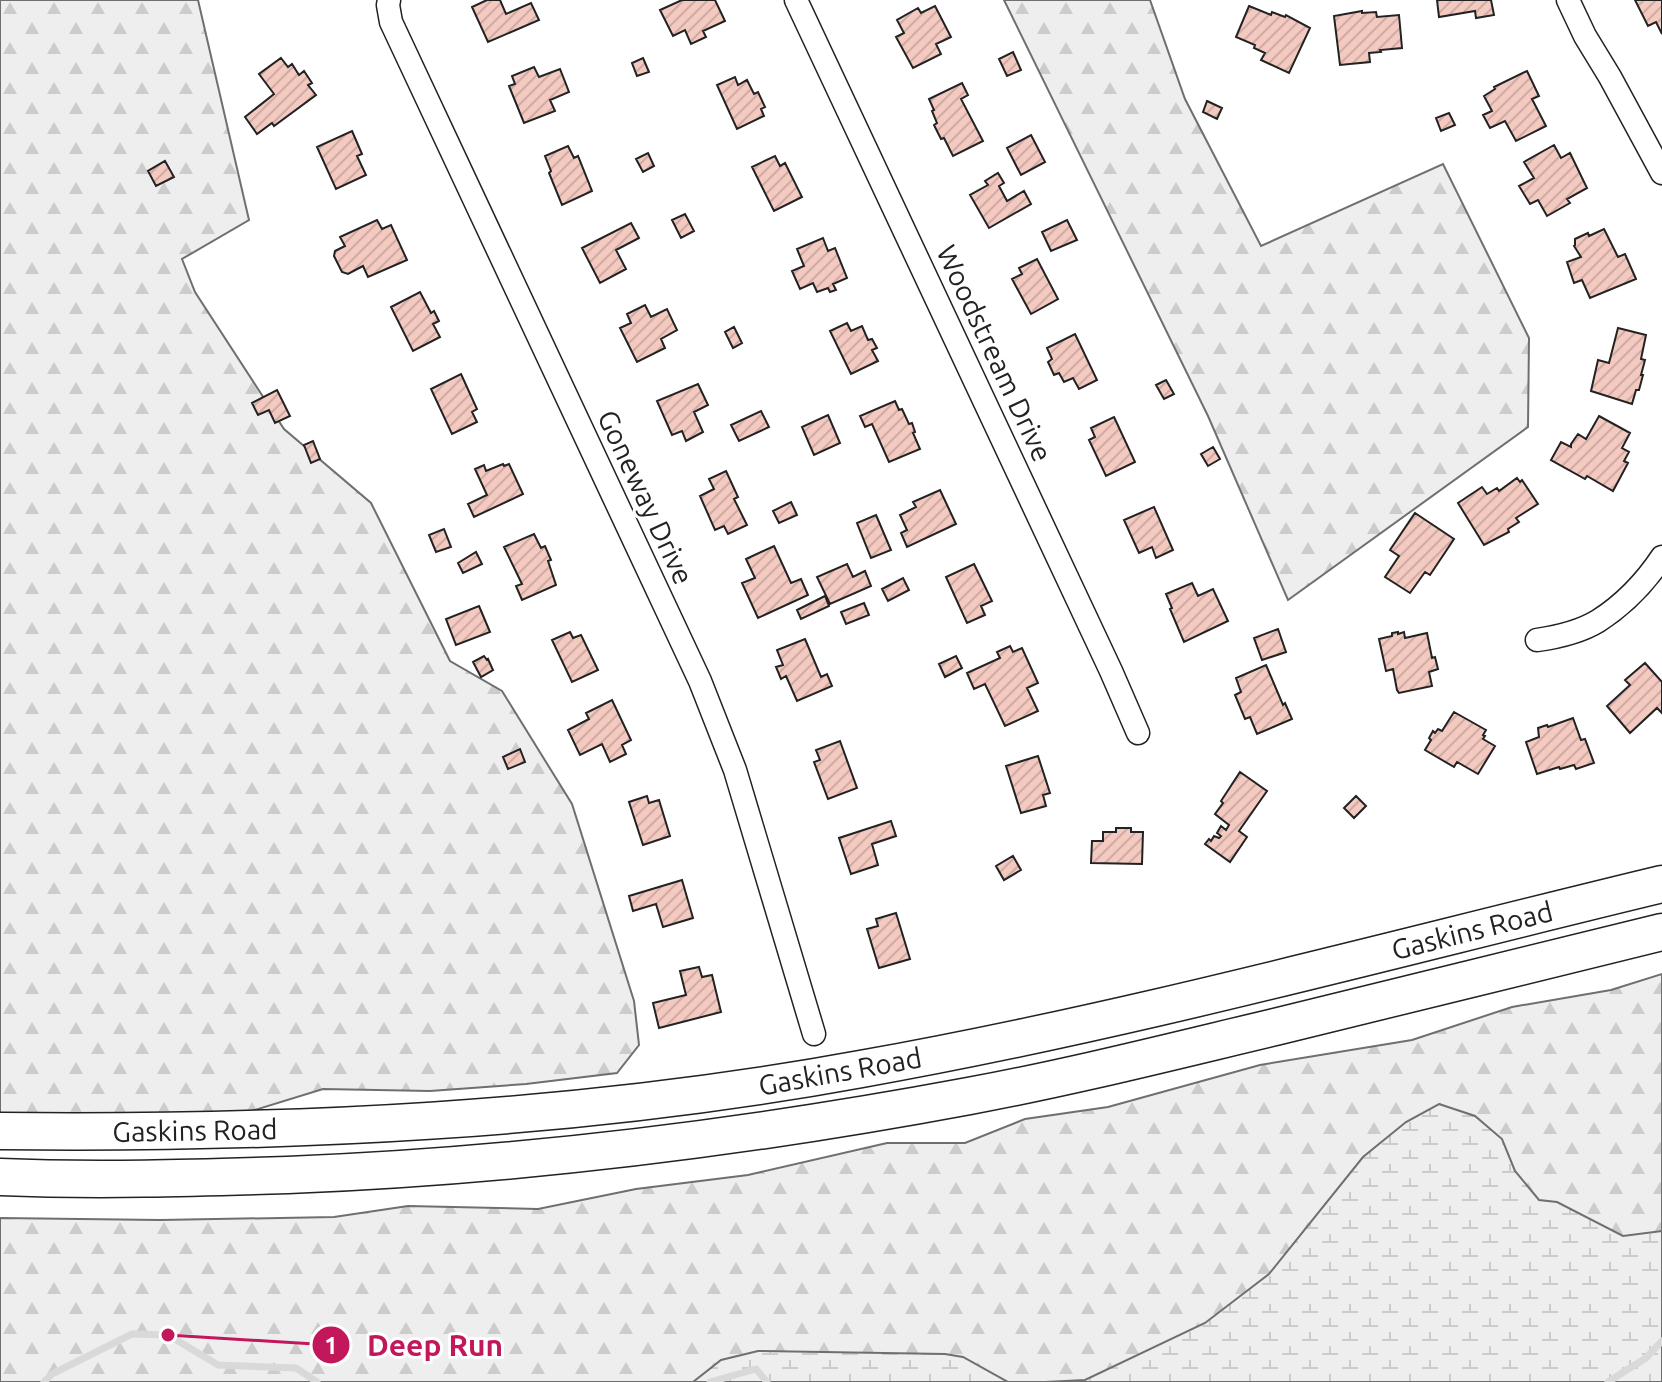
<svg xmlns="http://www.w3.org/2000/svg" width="1662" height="1382" font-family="Ubuntu,sans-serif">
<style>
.forest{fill:url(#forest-firs);stroke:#6f6f6f;stroke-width:2}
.wetland{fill:url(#wetland-marsh);stroke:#6f6f6f;stroke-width:2}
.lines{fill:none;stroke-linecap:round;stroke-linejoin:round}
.stream{stroke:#d9d9d9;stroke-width:7}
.building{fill:url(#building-hatch);stroke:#222;stroke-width:2}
.minor-casing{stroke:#222;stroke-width:25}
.primary-casing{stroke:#222;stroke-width:39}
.minor{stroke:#fff;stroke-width:22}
.primary{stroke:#fff;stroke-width:36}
.labels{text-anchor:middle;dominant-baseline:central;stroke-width:6;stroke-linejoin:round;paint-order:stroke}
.street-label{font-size:28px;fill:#222;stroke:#fff}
.leader{fill:none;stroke:#c2185b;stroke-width:3}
.callout-dot{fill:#c2185b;stroke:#fff;stroke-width:3}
.mark-label{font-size:24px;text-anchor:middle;font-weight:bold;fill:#fff}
.callout-label{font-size:30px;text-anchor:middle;font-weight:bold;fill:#c2185b;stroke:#fff;stroke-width:6;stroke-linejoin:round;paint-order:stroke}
</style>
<defs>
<pattern id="forest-firs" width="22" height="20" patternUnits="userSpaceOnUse" patternTransform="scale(2)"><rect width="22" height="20" fill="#eee"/><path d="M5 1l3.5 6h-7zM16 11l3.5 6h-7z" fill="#ccc"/></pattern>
<pattern id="wetland-marsh" width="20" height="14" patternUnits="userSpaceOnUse" patternTransform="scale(2)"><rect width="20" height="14" fill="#eee"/><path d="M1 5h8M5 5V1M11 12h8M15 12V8" fill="none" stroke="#ccc"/></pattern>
<pattern id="building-hatch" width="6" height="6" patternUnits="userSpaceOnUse" patternTransform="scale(2)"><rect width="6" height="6" fill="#f3c9c0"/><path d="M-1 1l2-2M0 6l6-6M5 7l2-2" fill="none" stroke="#d0aca5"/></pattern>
</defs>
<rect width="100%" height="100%" fill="#fff"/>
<path class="forest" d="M0,0h198l51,220 -67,39 13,33 89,137 87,74 79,158 52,30 70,113 62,197 5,44 -22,28 -91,11 -96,7 -107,-2 -78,24 -245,1z
M1004,0h146l35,99 76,147 182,-82 86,174 -1,89 -240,173 -80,-184z
M1662,974v408h-1662v-164l160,2 174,-3 74,-11 130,3 98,-20 112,-14 139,-32h78l60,-24 83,-12 152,-42 152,-25 100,-33 99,-17z"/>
<path class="wetland" d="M1439,1104l36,12 27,23 13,32 24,29 18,2 66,34 39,-5v151h-617l40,-2 120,-57 64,-49 94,-117 43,-35z
M758,1351l187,3 18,3 45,25h-315l28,-22z"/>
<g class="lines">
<path class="stream" d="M44,1382l8,-8 80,-40 36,1 50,30 78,3 21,14
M710,1382l46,-13 11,13
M1608,1382l38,-24 16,-17"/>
</g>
<path class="building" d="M487,0h13l6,14 25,-11 8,17 -51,22 -16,-35z
M682,0h33l10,21 -22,10 3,6 -15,7 -6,-14 -12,6 -13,-26z
M1437,0h54l3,15 -18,3 -1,-7 -36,6z
M1635,0h27v34l-6,-12 -8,4z
M935,6l16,31 -15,7 5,10 -28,14 -17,-31 8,-4 -7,-13 21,-12 3,5z
M1249,6l22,9 1,-3 13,5 1,-2 24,13 -21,45 -28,-13 4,-7 -11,-5 1,-3 -19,-8z
M1362,11v2l14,-1 1,5 22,-2 3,33 -22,2 1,2 -12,1 1,9 -30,3 -6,-49z
M1013,52l8,18 -14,6 -8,-17z
M281,58l7,9 4,-3 7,11 5,-4 8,12 -4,2 8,10 -42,31 -2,-3 -15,11 -12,-17 29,-23 -15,-20z
M643,58l6,14 -12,4 -5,-13z
M534,67l5,10 21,-8 9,23 -19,8 5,11 -31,12 -15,-37 6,-2 -3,-8z
M1527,71l12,25 -7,3 14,27 -30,15 -11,-20 -15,7 -7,-13 9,-4 -8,-15 11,-7 -1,-2z
M735,77l3,8 9,-5 7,14 4,-2 7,15 -4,2 3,7 -27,13 -20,-44z
M962,83l6,12 -7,4 22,42 -30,15 -9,-18 -3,1 -7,-14 3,-2 -5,-12 2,-1 -5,-11z
M1207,101l15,7 -5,11 -14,-7z
M1449,113l6,12 -14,6 -5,-13z
M352,131l10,23 -5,2 9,19 -30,14 -19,-42z
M1031,135l14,27 -24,13 -14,-27z
M1554,145l7,13 9,-5 17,35 -20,11 3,4 -23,13 -9,-16 -8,4 -11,-18 15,-8 -10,-16z
M568,146l6,12 4,-2 14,35 -30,14 -13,-32 2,-2 -6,-15z
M648,153l6,13 -11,6 -7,-13z
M775,156l5,10 5,-3 17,34 -28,14 -22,-44z
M165,161l9,16 -18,9 -8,-15z
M998,173l6,10 -5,3 8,15 17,-10 7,13 -42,24 -19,-33 18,-10 -3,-4z
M685,214l9,17 -13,7 -9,-18z
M377,220l5,9 9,-4 16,35 -39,17 -5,-11 -15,8 -6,-2 -8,-16 1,-5 10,-5 -5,-9z
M1067,220l10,20 -26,11 -9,-19z
M631,223l8,15 -23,12 10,19 -26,14 -18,-35z
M1604,229l14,28 7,-3 11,25 -46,19 -8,-18 -8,3 -7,-21 14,-5 -7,-11 1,-1v-6l13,-6 1,3z
M823,238l5,13 7,-3 12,30 -14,6 3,6 -6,2 -2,-4 -11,4 -4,-9 -13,6 -8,-18 12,-5 -7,-17z
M1037,259l21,40 -27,15 -19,-35 10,-5 -3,-6z
M420,292l11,21 3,-2 5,10 -6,3 7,13 -27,14 -22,-44z
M645,305l6,12 16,-8 10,21 -16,9 4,9 -28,14 -17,-34 11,-5 -4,-9z
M847,323l4,8 11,-5 6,14 4,-1 5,9 -5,2 6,11 -27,13 -21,-43z
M734,327l8,16 -9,5 -8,-16z
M1618,328l28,7 -5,24 4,1 -4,15h2l-4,15h-3l-4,14 -41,-13 7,-31 11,3z
M1075,334l22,46 -18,9 -6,-11 -9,4 -5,-9 -5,2 -6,-13 4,-3 -5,-11z
M461,374l16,35 -5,3 5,10 -25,12 -21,-45z
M1166,380l8,14 -10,5 -8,-14z
M698,384l10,21 -14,7 9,20 -17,9 -4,-10 -10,4 -15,-34z
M277,390l13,26 -15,7 -6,-13 -11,5 -6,-12z
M895,401l4,9 3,-1 7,15 3,-1 3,9 -2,1 7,16 -31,13 -17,-38 -7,3 -5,-11z
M761,411l8,16 -30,14 -8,-16z
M828,415l12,28 -26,12 -12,-28z
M1599,416l31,17 -8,15 7,4 -5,9 4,2 -15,28 -26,-15 -2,3 -34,-19 10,-18 10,5v-3l7,-10 8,5z
M1114,417l21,45 -29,14 -17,-36 6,-3 -4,-9z
M313,441l7,18 -9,4 -7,-18z
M1213,447l7,12 -12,7 -7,-12z
M503,464l1,2 5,-2 14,30 -49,23 -6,-13 19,-9 -12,-26 9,-4 2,6z
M726,471l12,26 -4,2 13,26 -19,9 -4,-8 -9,4 -15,-34 14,-7 -5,-10z
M1517,478l3,4 2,-2 16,24 -22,14 3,4 -11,7 1,3 -25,13 -26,-42 24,-16 5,7 10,-6 2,3z
M940,490l16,34 -49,23 -6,-14 6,-3 -7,-15 16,-8 -3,-5z
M791,502l6,13 -18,8 -6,-12z
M1154,507l19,43 -17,8 -4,-11 -13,6 -15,-33z
M1415,513l39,26 -24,36 -5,-3 -15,21 -25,-16 14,-21 -9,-6z
M876,515l15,35 -20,8 -14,-35z
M444,529l7,18 -15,5 -7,-17z
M534,534l7,14 4,-2 6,14 -3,1 8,24 -34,15 -6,-14 6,-2 -18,-37z
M774,546l17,37 10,-4 7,16 -50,23 -16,-35 13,-5 -9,-19z
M476,552l6,12 -19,9 -5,-10z
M847,564l6,13 12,-6 6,15 -41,18 -13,-27z
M974,564l18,37 -11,5 4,9 -18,8 -21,-46z
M903,578l6,12 -21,11 -6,-12z
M1192,583l6,13 15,-7 15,32 -44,21 -14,-33 2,-1 -6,-14z
M825,596l4,10 -28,13 -4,-9z
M864,603l5,12 -23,9 -5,-12z
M479,606l11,26 -34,13 -10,-26z
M1278,629l8,23 -24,8 -8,-22z
M570,632l3,6 8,-3 17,35 -26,12 -20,-42z
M1398,632v2l6,-2 1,6 22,-5 5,25 3,-1 3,12 -9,3 3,14 -33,7 -2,-3 -4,-21 -7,2 -7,-32 13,-3v-3z
M805,639l16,38 6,-3 5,12 -35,15 -11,-25 -5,3 -5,-12 7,-2 -6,-15z
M1010,646l3,6 9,-4 16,35 -11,5 11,23 -33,15 -20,-42 -11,5 -7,-16 33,-15 -3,-6z
M484,656l3,4 1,-1 5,11 -12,7 -8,-15z
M956,656l6,12 -17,9 -6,-13z
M1645,663l17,19v31l-5,-5 -27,25 -23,-27 23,-21 -5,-5z
M1266,665l17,40 2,-2 7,16 -35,15 -7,-17 -5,2 -10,-24 6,-3 -5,-14z
M612,700l19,40 -9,5 4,9 -16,8 -8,-18 -22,11 -12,-25 21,-11 -3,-6z
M1454,712l32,18 -3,5 2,1 -2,3 12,7 -17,28 -21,-12 -3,5 -29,-17 6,-10 -2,-2 4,-7 2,2 3,-4 4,2z
M1573,718l8,22 4,-1 9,24 -18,6 -2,-4 -14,4 -1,-2 -22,7 -11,-32 13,-5 -1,-9 9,-3 1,2z
M840,741l17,47 -29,11 -14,-37 6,-2 -4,-10z
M520,749l5,13 -17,7 -5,-12z
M1038,756l12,37 -7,2 3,11 -25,7 -15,-47z
M1240,772l27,19 -28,40 8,6 -17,25 -25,-18 4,-5 2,2 3,-5 5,2 2,-2 -4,-3 4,-7 5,4 3,-5 -14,-11 8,-11 -2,-2z
M647,796l2,7 10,-3 11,36 -27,9 -14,-43z
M1356,796l10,10 -12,12 -10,-10z
M891,821l5,15 -24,8 6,21 -27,9 -12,-36z
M1116,828h15v4h12l-1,32 -51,-1 1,-22h11v-9h13z
M1013,856l8,14 -17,10 -8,-14z
M682,880l11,38 -30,9 -7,-23 -23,7 -4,-15z
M896,913l14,46 -31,9 -12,-39 11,-3 -2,-7z
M699,967l3,10 10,-2 9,37 -62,16 -6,-25 33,-8 -6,-24z"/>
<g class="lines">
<defs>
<path id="minor" d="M389,0l-1,5 3,17 309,659 35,89 79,264
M796,0l315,671 27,62
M1568,0l17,36 25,41 52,96
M1537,640c21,-3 43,-8 61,-19 25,-16 48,-40 64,-64"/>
<path id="primary" d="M0,1131c288,3 577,-10 861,-62 270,-48 535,-121 801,-185
M0,1177c96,4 192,1 288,-2 229,-9 456,-37 681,-79 103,-19 205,-45 306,-69 129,-32 258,-63 387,-95"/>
</defs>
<use href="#minor" class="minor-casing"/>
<use href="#primary" class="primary-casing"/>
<use href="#minor" class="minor"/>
<use href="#primary" class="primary"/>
</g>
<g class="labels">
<g class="street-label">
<text transform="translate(995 353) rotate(65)">Woodstream Drive</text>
<text transform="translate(646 497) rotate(65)">Goneway Drive</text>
<text transform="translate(1472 930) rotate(-14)">Gaskins Road</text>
<text transform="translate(840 1071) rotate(-10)">Gaskins Road</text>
<text transform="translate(195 1130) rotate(-1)">Gaskins Road</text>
</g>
</g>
<path class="leader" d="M168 1335L331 1345"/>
<g class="callout-dot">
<circle cx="168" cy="1335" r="8"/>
<circle cx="331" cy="1345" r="20"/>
</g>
<g class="mark-label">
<text x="331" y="1354">1</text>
</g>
<g class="callout-label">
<text x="435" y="1356">Deep Run</text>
</g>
</svg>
